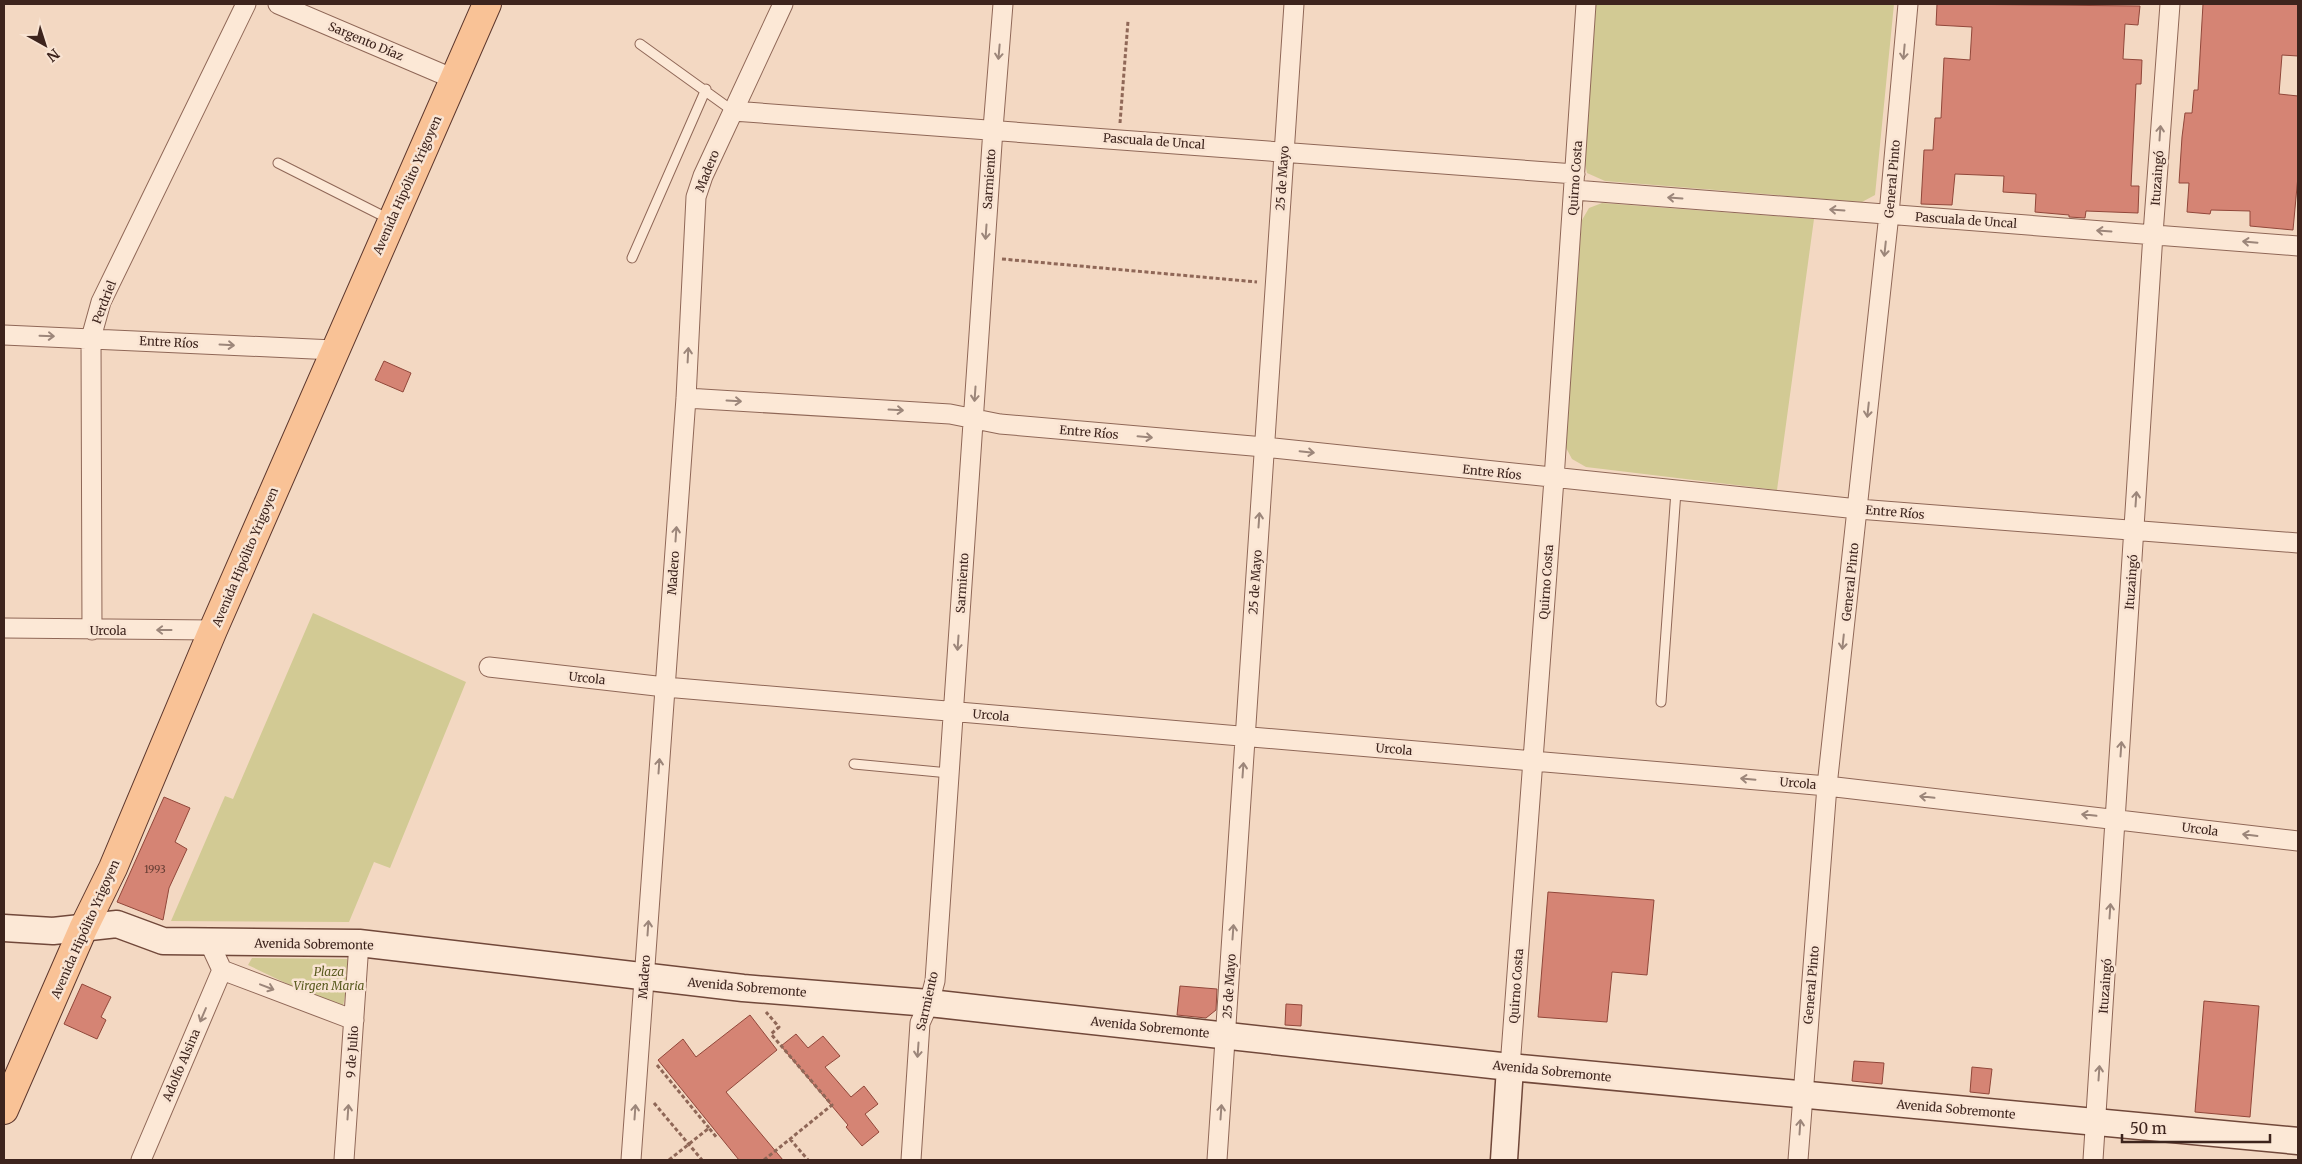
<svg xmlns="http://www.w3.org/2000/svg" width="2302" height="1164" font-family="Merriweather,serif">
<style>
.green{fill:#d2ca94}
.building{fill:#d58474;stroke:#91473a}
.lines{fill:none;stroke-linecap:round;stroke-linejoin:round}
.lane-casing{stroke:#8f6757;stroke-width:11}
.street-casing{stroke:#8f6757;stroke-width:21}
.secondary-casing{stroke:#71483a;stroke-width:29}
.primary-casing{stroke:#5c362c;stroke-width:30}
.path{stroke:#8f6757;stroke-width:3;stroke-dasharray:4 2.5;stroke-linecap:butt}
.lane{stroke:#fce8d6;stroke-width:9}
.street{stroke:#fce8d6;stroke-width:19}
.secondary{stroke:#fce8d6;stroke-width:26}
.primary{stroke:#f9c296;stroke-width:28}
.oneway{stroke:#9c867a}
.labels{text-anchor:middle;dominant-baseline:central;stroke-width:5;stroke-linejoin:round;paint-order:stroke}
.number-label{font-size:10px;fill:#633c33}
.street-label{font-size:12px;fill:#3d241d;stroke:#f9e4d3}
.park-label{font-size:12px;font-style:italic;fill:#5b5c21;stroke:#f9e4d3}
</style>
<rect width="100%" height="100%" fill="#f3d8c2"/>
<path class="green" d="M1594,4h300l-19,191 -13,7 -257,-21 -18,-8 -4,-18z
M1602,203l212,16 -37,271 -191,-23 -14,-8 -8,-15 18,-224 7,-12z
M313,613l153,69 -76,186 -16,-6 -25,60 -178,-1 54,-125 8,3z
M252,958l95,1 4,6 -8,41 -47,-18 -48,-23z"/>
<path class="building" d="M1937,4l203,2 -2,19 -13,-1 -2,35 19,1 -1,24h-5l-5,102h8l-1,27 -52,-2 -1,7 -16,-1v-2l-34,-3 1,-18 -33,-2 1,-16 -49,-2 -3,31 -31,-1 3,-54h9l2,-32h6l3,-60 26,2 2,-33 -36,-2z
M2203,4h95v52l-16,-1 -3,39 19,2v80l-5,54 -43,-4v-15l-39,-1 -1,4 -23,-2 2,-29h-10l3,-46 3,-24h7l2,-23h4z
M384,361l27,12 -8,19 -28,-12z
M164,797l26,11 -15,34 12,7 -18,39 -6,32 -46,-18z
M1548,892l106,8 -7,75 -35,-3 -5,50 -69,-5z
M82,984l29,13 -10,20 5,3 -9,19 -33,-15z
M1180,986l37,3 -1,21 -10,8 -29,-3z
M2204,1001l55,5 -9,111 -55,-5z
M1286,1004l16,1 -1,21 -16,-1z
M750,1015l27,35 -51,42 57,68h-44l-81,-100 25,-21 13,18z
M796,1034l12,14 15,-12 17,20 -15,11 26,30 13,-11 14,18 -13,10 14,18 -17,14 -16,-19 2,-2 -67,-79z
M1854,1061l30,2 -2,21 -30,-3z
M1972,1067l20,2 -3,25 -19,-2z"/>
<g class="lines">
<defs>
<path id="lane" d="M640,44l93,67
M278,163l111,56
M632,258l74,-169
M1661,702l15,-211
M854,764l95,9"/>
<path id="street" d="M278,4l176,75
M733,111l842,63
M1574,190l724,56
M4,335l330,15
M686,398l264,16 50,10 264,23 594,62 440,34
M4,628l209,2
M92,630l-1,-292 10,-36 145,-298
M489,667l176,20 1162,99 471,55
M209,942l13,28 132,50
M1510,1067l44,-588 32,-475
M141,1160l81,-190
M344,1160l15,-217
M631,1160l55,-762 10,-201 7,-21 80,-172
M911,1160l9,-137 9,-20 6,-22 58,-852 10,-125
M1217,1160l77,-1156
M1798,1160l29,-374 62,-572 19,-210
M2093,1160l60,-926 17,-230"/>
<path id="secondary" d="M4,928l49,3 64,-7 46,17 196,2 384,45 186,15 581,64 788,74
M1504,1160l6,-93"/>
<path id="primary" d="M4,1110l79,-181 30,-61 100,-238 274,-626"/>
</defs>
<use href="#lane" class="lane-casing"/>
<use href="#street" class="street-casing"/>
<use href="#secondary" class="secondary-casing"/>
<use href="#primary" class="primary-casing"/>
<path class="path" d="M1120,123l8,-102
M1002,259l255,23
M657,1065l52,63
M654,1103l48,57
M790,1139l18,21
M669,1160l40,-32 8,10
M764,1160l68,-55 -61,-71 8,-7 -13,-15"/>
<use href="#lane" class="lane"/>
<use href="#street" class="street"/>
<use href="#secondary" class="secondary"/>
<use href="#primary" class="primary"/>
</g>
<defs><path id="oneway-shaft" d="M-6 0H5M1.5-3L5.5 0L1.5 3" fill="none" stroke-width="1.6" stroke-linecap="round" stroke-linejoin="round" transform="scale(1.25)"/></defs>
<g class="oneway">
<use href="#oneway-shaft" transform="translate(999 52) rotate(95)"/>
<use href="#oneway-shaft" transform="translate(1904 52) rotate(95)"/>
<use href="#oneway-shaft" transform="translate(2160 133) rotate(-86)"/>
<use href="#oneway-shaft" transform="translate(1675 198) rotate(-176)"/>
<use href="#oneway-shaft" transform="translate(1837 210) rotate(-176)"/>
<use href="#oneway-shaft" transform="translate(2104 231) rotate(-176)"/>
<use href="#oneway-shaft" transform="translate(986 232) rotate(94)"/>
<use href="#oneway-shaft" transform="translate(2250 242) rotate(-175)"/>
<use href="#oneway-shaft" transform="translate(1885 249) rotate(96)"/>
<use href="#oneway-shaft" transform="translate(47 336) rotate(2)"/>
<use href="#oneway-shaft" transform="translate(227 345) rotate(3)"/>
<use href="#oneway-shaft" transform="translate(688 355) rotate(-87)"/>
<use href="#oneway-shaft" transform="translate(975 394) rotate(94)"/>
<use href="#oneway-shaft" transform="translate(734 401) rotate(3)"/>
<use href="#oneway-shaft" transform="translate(896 410) rotate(3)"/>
<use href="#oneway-shaft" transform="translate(1868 410) rotate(96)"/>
<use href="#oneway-shaft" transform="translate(1145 437) rotate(5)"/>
<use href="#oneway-shaft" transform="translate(1307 452) rotate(6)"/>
<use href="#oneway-shaft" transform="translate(2136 499) rotate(-86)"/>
<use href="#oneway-shaft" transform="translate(1259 520) rotate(-86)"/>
<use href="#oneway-shaft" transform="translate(676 534) rotate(-86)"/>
<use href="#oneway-shaft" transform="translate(164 630) rotate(-180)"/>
<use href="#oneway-shaft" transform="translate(1843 642) rotate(96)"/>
<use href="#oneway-shaft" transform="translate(958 643) rotate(94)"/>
<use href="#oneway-shaft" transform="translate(2121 749) rotate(-86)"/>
<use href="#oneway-shaft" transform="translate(659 766) rotate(-86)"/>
<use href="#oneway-shaft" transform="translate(1243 770) rotate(-86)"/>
<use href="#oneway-shaft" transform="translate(1748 779) rotate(-175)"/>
<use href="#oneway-shaft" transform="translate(1927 797) rotate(-174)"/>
<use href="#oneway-shaft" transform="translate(2089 815) rotate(-174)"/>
<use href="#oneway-shaft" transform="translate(2250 835) rotate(-173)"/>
<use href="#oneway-shaft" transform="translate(2110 911) rotate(-86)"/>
<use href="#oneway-shaft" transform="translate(648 928) rotate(-86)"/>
<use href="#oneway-shaft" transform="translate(1233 932) rotate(-86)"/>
<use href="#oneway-shaft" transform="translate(267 987) rotate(21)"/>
<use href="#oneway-shaft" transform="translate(203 1015) rotate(113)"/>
<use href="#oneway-shaft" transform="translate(918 1050) rotate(94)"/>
<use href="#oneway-shaft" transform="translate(2099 1073) rotate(-86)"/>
<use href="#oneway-shaft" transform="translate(348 1112) rotate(-86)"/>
<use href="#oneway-shaft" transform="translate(635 1112) rotate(-86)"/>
<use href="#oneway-shaft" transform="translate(1221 1112) rotate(-86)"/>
<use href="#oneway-shaft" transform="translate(1800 1127) rotate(-86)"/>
</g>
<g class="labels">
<g class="number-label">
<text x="155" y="869">1993</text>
</g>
<g class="street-label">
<text transform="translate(366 41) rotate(23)">Sargento Díaz</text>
<text transform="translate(1154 141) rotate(4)">Pascuala de Uncal</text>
<text transform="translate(707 171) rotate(-68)">Madero</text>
<text transform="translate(1282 178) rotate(-86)">25 de Mayo</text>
<text transform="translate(1575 178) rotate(-86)">Quirno Costa</text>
<text transform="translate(2157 178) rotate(-86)">Ituzaingó</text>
<text transform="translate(989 179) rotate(-86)">Sarmiento</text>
<text transform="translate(1892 179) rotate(-85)">General Pinto</text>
<text transform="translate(407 185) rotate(-66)">Avenida Hipólito Yrigoyen</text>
<text transform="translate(1966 220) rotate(4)">Pascuala de Uncal</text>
<text transform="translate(104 302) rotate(-69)">Perdriel</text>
<text transform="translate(169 342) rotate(3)">Entre Ríos</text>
<text transform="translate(1089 432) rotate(5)">Entre Ríos</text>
<text transform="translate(1492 472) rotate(6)">Entre Ríos</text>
<text transform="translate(1895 512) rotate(5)">Entre Ríos</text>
<text transform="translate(245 557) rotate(-67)">Avenida Hipólito Yrigoyen</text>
<text transform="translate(673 573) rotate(-86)">Madero</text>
<text transform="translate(1255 582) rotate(-86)">25 de Mayo</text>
<text transform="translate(1546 582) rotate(-86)">Quirno Costa</text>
<text transform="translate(1850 582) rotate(-84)">General Pinto</text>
<text transform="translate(2131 582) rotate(-86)">Ituzaingó</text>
<text transform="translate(962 583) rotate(-86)">Sarmiento</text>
<text x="108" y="630">Urcola</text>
<text transform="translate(587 678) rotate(6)">Urcola</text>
<text transform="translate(991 715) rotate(5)">Urcola</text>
<text transform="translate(1394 749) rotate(5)">Urcola</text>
<text transform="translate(1798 783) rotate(5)">Urcola</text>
<text transform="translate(2200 829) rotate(7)">Urcola</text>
<text transform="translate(85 929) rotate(-66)">Avenida Hipólito Yrigoyen</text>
<text transform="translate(314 944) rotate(1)">Avenida Sobremonte</text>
<text transform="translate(644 977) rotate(-86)">Madero</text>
<text transform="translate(1811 985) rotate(-85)">General Pinto</text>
<text transform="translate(1229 986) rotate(-86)">25 de Mayo</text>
<text transform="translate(1516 986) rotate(-86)">Quirno Costa</text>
<text transform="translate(2105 986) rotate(-86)">Ituzaingó</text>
<text transform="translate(747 987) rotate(5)">Avenida Sobremonte</text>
<text transform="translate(927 1001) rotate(-77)">Sarmiento</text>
<text transform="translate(1150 1027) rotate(6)">Avenida Sobremonte</text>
<text transform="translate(352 1052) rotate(-86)">9 de Julio</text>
<text transform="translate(181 1065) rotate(-67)">Adolfo Alsina</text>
<text transform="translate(1552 1071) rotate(6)">Avenida Sobremonte</text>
<text transform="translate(1956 1109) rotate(5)">Avenida Sobremonte</text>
</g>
<g class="park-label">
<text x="329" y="971">Plaza<tspan x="329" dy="14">Virgen Maria</tspan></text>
</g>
</g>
<rect width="2302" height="1164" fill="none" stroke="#3d241d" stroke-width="10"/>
<g transform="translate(45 45) rotate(141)" stroke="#f9e4d3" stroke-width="4" paint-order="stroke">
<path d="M0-4L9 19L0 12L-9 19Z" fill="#3d241d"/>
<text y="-8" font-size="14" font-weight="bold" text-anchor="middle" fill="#3d241d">N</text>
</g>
<path d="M2122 1134v8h148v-8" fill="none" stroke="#3d241d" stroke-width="2.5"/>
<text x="2130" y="1134" font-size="15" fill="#3d241d" stroke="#f9e4d3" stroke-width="4" paint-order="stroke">50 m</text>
</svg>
